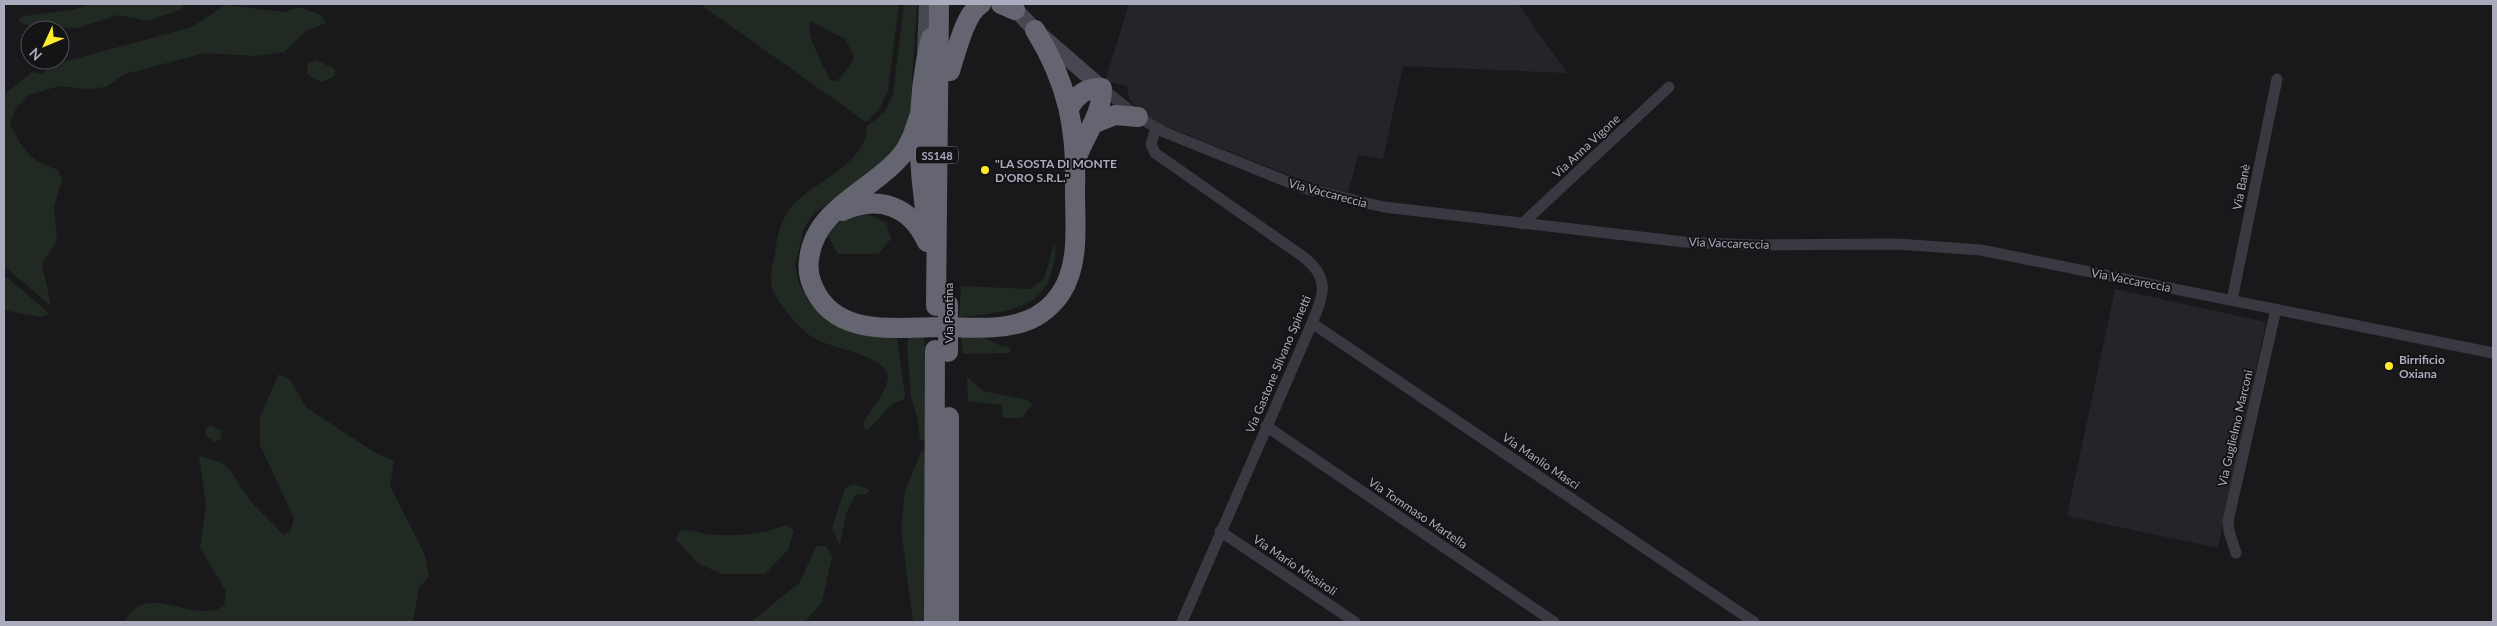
<svg xmlns="http://www.w3.org/2000/svg" width="2497" height="626" font-family="Lato,sans-serif">
<style>
.built{fill:#252428}
.green{fill:#202a23;fill-rule:evenodd}
.lines{fill:none;stroke-linecap:round;stroke-linejoin:round}
.street{stroke:#3a3941;stroke-width:11}
.secondary{stroke:#474751;stroke-width:16}
.highway{stroke:#656572;stroke-width:20}
.highway-bridge{stroke:#656572;stroke-width:20}
.poi-dot{fill:#ffeb2d;stroke:#141416;stroke-width:2}
.labels{text-anchor:middle;dominant-baseline:central;stroke-width:4;stroke-linejoin:round;paint-order:stroke}
.shield{fill:#141416;stroke:#7d7e8a;stroke-width:1}
.shield-label{font-size:11px;font-weight:bold;fill:#aaabbc}
.street-label{font-size:12px;fill:#aaabbc;stroke:#141416}
.poi-label{font-size:12px;font-weight:bold;fill:#aaabbc;stroke:#141416;text-anchor:start}
</style>
<rect width="100%" height="100%" fill="#19191b"/>
<path class="built" d="M1129,4h389l49,69 -164,-7 -20,93 -25,-4 -10,38 -31,-7 -154,-61 -19,-10 -15,-16 -2,-13 -22,-5z
M2115,289l151,33 -48,226 -151,-32z"/>
<path class="green" d="M91,4h94l-5,6 -33,11 -29,-6 -40,13 -49,-2 -10,-4 1,-5c23,-5 48,-4 71,-13z
M700,4h199l-11,86 -8,18 -14,14zM810,21l35,18 9,17 -3,9 -14,16 -7,-1c-6,-13 -25,-46 -20,-59z
M904,4h13l-7,112 -4,14 -17,29 -76,55 -9,14 -9,37 4,19 10,17 9,10 79,26 8,59 -2,4c-21,6 -21,20 -37,31l-3,-7c7,-16 23,-29 25,-46 3,-22 -61,-30 -76,-41 -13,-9 -39,-38 -41,-54 -1,-10 2,-21 4,-30 2,-15 4,-27 12,-40 20,-31 80,-46 80,-87l17,-13 9,-19z
M225,5l59,7 15,-5 22,8 5,8 -20,8 -22,21 -27,4 -52,-3 -80,21 -19,13 -18,2 -29,-3 -30,9 -13,13 -6,16c13,26 19,36 48,46l4,9 -8,28 3,34 -15,23 9,42 -47,-40v-171l28,-23 10,2 10,-9 140,-38z
M316,60l19,9v7l-14,6 -14,-8 1,-11z
M861,212l25,10 5,17 -13,15h-40l-10,-19 8,-11z
M1054,244c3,10 1,16 -2,26 -9,43 -57,43 -93,47l2,-31 69,3 14,-10z
M4,277l5,2 41,35 -11,3 -35,-7z
M924,328l4,112 -8,1 -2,-21 -7,-23 -4,-51c1,-11 6,-14 17,-18z
M975,333l26,13 9,1v6l-47,1 -2,-18z
M279,374l11,6 16,27 68,45 20,9 -4,25 35,69 4,21 -10,12 -6,34h-289c24,-44 66,4 100,-16l2,-15 -26,-43 6,-43 -7,-49c37,9 28,13 48,40 10,14 25,26 37,39l7,-5 3,-12 -34,-73v-28z
M967,377l16,14 45,9 4,5 -10,13h-19l-1,-13 -34,-4z
M210,425l11,6 1,7 -7,4 -9,-6 -1,-6z
M928,449l-2,173h-13l-12,-94 4,-37 16,-39z
M853,484l18,6 -6,5 -9,-1 -10,19 -6,33 -8,-18 13,-40z
M785,525l9,5 -6,20 -23,24h-43l-23,-10 -23,-24 4,-10c14,0 25,5 39,5 21,1 47,-1 66,-10z
M816,546h10l6,11 -10,45 -17,20h-54l49,-40z"/>
<g class="lines">
<path class="street" d="M1102,88l36,29 26,15 139,56 81,19 300,35 70,3 143,-1 84,6 512,103
M1156,128l-5,16 4,9 150,105c26,22 18,37 7,65l-130,299
M1522,224l147,-137
M2232,300l45,-221
M1312,323l442,299
M1266,426l288,196
M1220,531l135,91
M2236,553l-7,-22 -1,-10 48,-212"/>
<path class="secondary" d="M1010,4l25,26 67,58
M925,51l2,-47"/>
<path class="highway" d="M1001,4l14,6
M950,71c6,-18 15,-58 31,-67
M1070,107c7,-13 17,-20 32,-19 0,27 -16,45 -25,69
M920,114c-5,15 -9,30 -19,42 -29,35 -87,52 -92,104 -2,13 2,25 9,36 25,41 83,31 124,31 27,0 57,4 84,-6 14,-5 27,-16 35,-28 19,-29 14,-69 14,-102 2,-61 -7,-108 -40,-161
M1095,123l20,-8 23,2
M842,211c36,-16 68,-6 85,31
M928,227c-11,-62 -12,-128 3,-189
M936,306l3,-302
M949,417v205
M934,622l1,-272"/>
<path class="highway-bridge" d="M948,304v48"/>
</g>
<g class="poi-dot">
<circle cx="985" cy="170" r="5"/>
<circle cx="2389" cy="366" r="5"/>
</g>
<g class="labels">
<rect class="shield" x="916" y="146.5" width="42" height="17" rx="4"/>
<g class="shield-label">
<text x="937" y="155">SS148</text>
</g>
<g class="street-label">
<text transform="translate(1586 146) rotate(-43)">Via Anna Vigone</text>
<text transform="translate(2241 187) rotate(-79)">Via Banè</text>
<text transform="translate(1328 193) rotate(15)">Via Vaccareccia</text>
<text transform="translate(1729 243) rotate(2)">Via Vaccareccia</text>
<text transform="translate(2131 280) rotate(11)">Via Vaccareccia</text>
<text transform="translate(948 313) rotate(-90)">Via Pontina</text>
<text transform="translate(1278 364) rotate(-67)">Via Gastone Silvano Spinetti</text>
<text transform="translate(2235 428) rotate(-77)">Via Guglielmo Marconi</text>
<text transform="translate(1541 461) rotate(34)">Via Manlio Masci</text>
<text transform="translate(1418 513) rotate(34)">Via Tommaso Martella</text>
<text transform="translate(1295 565) rotate(34)">Via Mario Missiroli</text>
</g>
<g class="poi-label">
<text x="995" y="163">"LA SOSTA DI MONTE<tspan x="995" dy="14">D'ORO S.R.L."</tspan></text>
<text x="2399" y="359">Birrificio<tspan x="2399" dy="14">Oxiana</tspan></text>
</g>
</g>
<rect width="2497" height="626" fill="none" stroke="#aaabbc" stroke-width="10"/>
<g transform="translate(45 45) rotate(226)"><circle r="24" fill="#141416" stroke="#505058"/>
<path d="M0-4L9 19L0 12L-9 19Z" fill="#ffeb2d"/>
<text y="-8" font-size="14" font-weight="bold" text-anchor="middle" fill="#aaabbc">N</text>
</g>
</svg>
